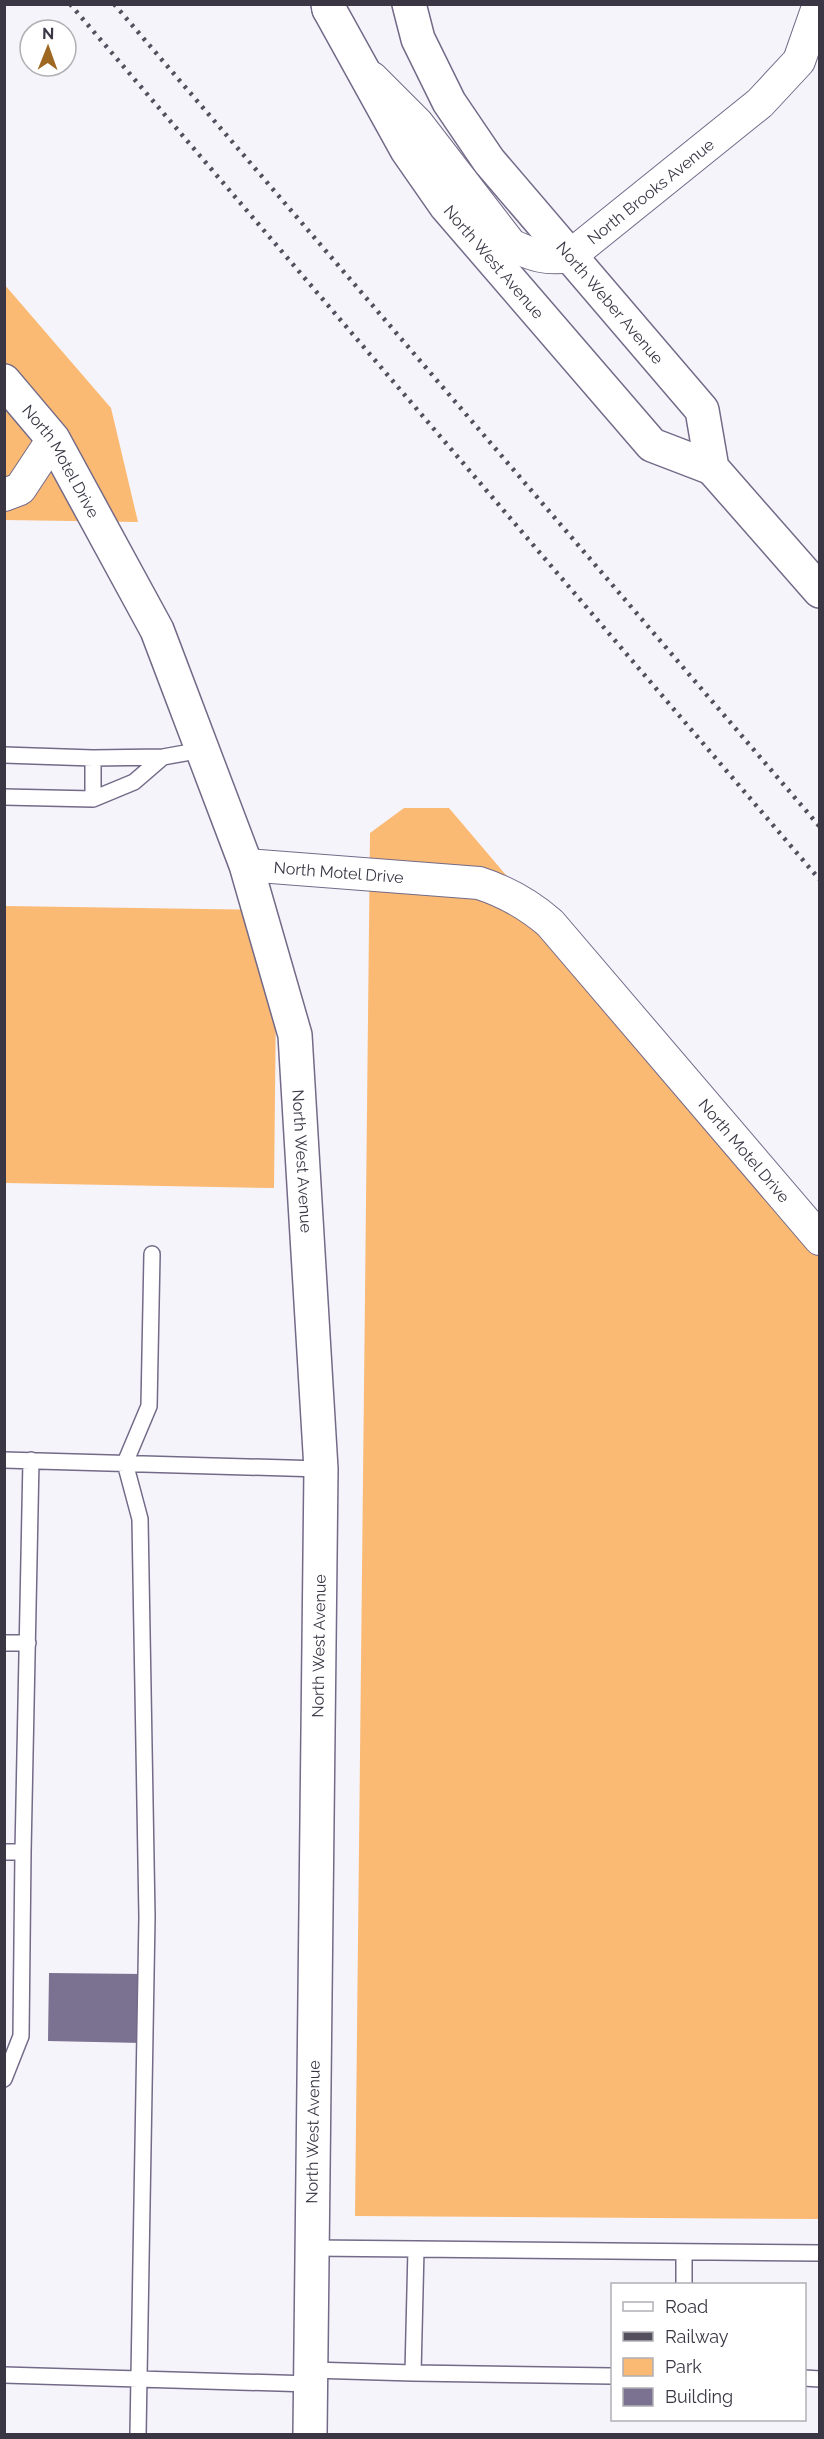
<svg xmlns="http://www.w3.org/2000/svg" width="824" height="2439" font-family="Raleway,sans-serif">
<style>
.green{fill:#faba74}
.building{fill:#7b7190}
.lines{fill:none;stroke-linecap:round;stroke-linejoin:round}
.service-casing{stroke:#736a88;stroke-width:18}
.minor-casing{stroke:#736a88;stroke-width:34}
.tertiary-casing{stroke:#736a88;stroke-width:36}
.secondary-casing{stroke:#736a88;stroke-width:36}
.service{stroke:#fff;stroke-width:15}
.minor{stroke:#fff;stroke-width:32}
.tertiary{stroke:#fff;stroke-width:33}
.secondary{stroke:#fff;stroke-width:33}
.rail{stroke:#534f5c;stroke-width:4.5;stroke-dasharray:3 6;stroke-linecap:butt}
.labels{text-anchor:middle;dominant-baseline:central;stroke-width:6;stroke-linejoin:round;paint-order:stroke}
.street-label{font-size:16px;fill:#3a3644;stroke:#fff}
</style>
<rect width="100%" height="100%" fill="#f6f4fb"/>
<path class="green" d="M4,284l107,124 27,114 -133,-2z
M404,808h45l370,435v976l-464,-3 15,-1383z
M5,906l272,4 -3,278 -269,-5z"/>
<path class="building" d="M49,1973l94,1 -1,69 -94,-2z"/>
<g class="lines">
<defs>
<path id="service" d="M4,755l89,3 70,-1 39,-7
M4,797l89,2 41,-17 29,-25
M93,799v-41
M4,1460l317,9
M4,1643h24
M4,1852h19l8,-392
M4,2079l17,-43 2,-184
M312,2248l104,1
M684,2284v-32
M311,2370l102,3
M4,2375l307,9
M612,2376l-199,-3 3,-124 404,4
M804,2378l16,1
M138,2434l9,-517 -7,-398 -15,-56 24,-57 3,-152"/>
<g id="minor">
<path id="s1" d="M372,78l45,45 94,122c21,10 36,15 59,11l190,-153 39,-42 20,-57"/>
<path d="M4,495l16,-6 33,-50"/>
<path id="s2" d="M246,865l233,18c28,9 49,21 71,40l270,316"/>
</g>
<g id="tertiary">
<path id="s3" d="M409,4l9,35 31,63 40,59 213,249 10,58 108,123"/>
<path id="s4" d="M329,9l78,141 39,56 206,239 60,23"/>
</g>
<g id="secondary">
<path d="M328,4l1,5"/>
<path id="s5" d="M4,381l49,58 104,191 89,235 49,170 26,434 -11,965"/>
</g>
</defs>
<use href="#service" class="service-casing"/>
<use href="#minor" class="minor-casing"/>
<use href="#tertiary" class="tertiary-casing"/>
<use href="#secondary" class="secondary-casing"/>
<use href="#service" class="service"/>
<use href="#minor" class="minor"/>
<use href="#tertiary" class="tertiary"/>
<use href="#secondary" class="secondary"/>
<path class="rail" d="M70,4l750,876
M114,4l706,823"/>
</g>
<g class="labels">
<g class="street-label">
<text stroke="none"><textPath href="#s1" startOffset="382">North Brooks Avenue</textPath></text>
<text stroke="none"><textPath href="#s4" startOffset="303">North West Avenue</textPath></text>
<text stroke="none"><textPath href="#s3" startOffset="364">North Weber Avenue</textPath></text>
<text stroke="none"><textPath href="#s5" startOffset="99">North Motel Drive</textPath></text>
<text stroke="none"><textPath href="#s2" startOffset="93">North Motel Drive</textPath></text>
<text stroke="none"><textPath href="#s2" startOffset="615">North Motel Drive</textPath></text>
<text stroke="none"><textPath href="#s5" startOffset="848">North West Avenue</textPath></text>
<text transform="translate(319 1646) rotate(-89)">North West Avenue</text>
<text transform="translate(313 2132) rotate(-89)">North West Avenue</text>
</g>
</g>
<rect width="824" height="2439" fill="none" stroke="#3a3644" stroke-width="12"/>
<rect x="611" y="2283" width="195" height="138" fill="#ffffff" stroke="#b0afb4" stroke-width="1.5"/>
<rect x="623" y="2302" width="30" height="9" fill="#ffffff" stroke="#b0afb4" stroke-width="1.5"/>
<text x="665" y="2313" font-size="18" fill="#3a3644">Road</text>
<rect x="623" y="2332" width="30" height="9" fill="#534f5c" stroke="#b0afb4" stroke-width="1.5"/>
<text x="665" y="2343" font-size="18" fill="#3a3644">Railway</text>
<rect x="623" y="2358" width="30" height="18" fill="#faba74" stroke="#b0afb4" stroke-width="1.5"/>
<text x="665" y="2373" font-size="18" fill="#3a3644">Park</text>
<rect x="623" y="2388" width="30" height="18" fill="#7b7190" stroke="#b0afb4" stroke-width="1.5"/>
<text x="665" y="2403" font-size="18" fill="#3a3644">Building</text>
<g transform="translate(48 48) rotate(1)"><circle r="28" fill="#ffffff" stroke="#b0afb4" stroke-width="1.5"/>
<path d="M0-4.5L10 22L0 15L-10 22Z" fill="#9e6722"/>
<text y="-9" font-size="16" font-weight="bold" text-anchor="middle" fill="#3a3644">N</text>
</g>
</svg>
